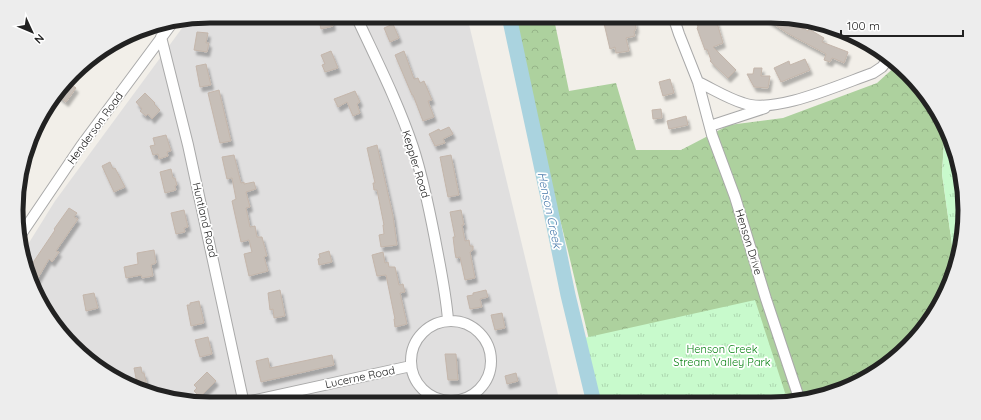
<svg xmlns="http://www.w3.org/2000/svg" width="981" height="420" font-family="Quicksand,sans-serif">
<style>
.residential{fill:#e0dfdf}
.forest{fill:url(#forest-crowns)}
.park{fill:url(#park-tufts)}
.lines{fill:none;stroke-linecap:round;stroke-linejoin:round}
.river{stroke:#aad3df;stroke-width:15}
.building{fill:#c7bfb8;stroke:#c4b6ab;filter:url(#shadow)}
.minor-casing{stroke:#a9a9a9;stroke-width:12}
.minor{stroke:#fff;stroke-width:10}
.labels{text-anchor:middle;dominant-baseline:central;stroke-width:3.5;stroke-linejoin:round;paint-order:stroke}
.street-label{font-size:11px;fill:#222;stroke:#fff}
.park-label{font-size:11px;fill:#0c8416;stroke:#fff}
.water-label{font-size:12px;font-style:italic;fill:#4a7aab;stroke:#fff}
.rim{fill:none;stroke:#222;stroke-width:5}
</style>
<defs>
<pattern id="forest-crowns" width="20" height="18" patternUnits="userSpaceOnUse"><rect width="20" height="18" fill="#add19e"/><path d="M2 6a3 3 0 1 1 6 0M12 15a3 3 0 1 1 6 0" fill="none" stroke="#95b388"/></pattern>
<pattern id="park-tufts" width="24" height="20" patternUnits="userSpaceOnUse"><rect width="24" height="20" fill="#c8facc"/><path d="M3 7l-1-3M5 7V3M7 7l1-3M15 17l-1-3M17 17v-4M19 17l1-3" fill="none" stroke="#acd6af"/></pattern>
<filter id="shadow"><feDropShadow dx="2.5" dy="4.5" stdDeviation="1" flood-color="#0004"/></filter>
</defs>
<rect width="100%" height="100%" fill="#f2efe9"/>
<path class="residential" d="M210,16h257l93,387 -350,1 -63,-10 -65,-38 -40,-49 -20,-53 33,-53 133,-181z"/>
<path class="forest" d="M508,16h53l-7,3 15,72 47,-8 20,67h45l48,-25 54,-7 94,-35 21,-19h1l46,61 -3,49 11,78 4,4 -2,17 -30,55 -36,36 -44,25 -48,13 -193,1 -36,-152z"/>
<path class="park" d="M945,125l20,73 -8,58 -4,-4 -11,-78z
M755,300l33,102 -201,1 -12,-63z"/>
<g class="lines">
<path class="river" d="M509,16l41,191 18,88 26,108"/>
</g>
<path class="building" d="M318,16h13l2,10 -12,3z
M618,16h13l1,3h2l1,3 1,6 -2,4 1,4 -9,2 3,13 -13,2 -1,-6 -5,2 -7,-30z
M695,16h20l8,27 -10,4 23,23 -8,8 -18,-17 1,-1 -4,-11 -2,1 -8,-22 1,-1z
M762,16l25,3 16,10v-1l5,3 1,-2 15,9 -2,4 26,10 -4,11 -9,-4 -3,-1 -2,4 -6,-2 2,-6 -39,-21z
M393,24l6,14 -9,4 -6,-14z
M197,32l11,1 -2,10h3l-2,9 -13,-2z
M331,51l7,17 -13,4 -3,-7 3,-1 -4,-9z
M404,51l10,28 4,-1 2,5 4,-2 8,19 -4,1 6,16 -11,4 -10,-26h-1l-17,-40z
M805,59l5,11 -29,12 -7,-14 15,-7 1,4z
M206,64l5,21 -11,2 -4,-21z
M754,68h8l-1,8h9l-2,12 -14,-1 -7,-13h6z
M670,79l4,14 -11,3 -4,-14z
M68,82l8,6 -10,14 -9,-7z
M219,90l12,51 -11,2 -12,-50z
M355,91l5,11 -3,2 3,9 -7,3 -6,-14 -9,5 -4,-8z
M145,93l10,10 -1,1 6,6 -8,9 -4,-5 -2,2 -6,-5 2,-2 -6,-7z
M661,109l1,9 -9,1 -1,-9z
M686,116l2,9 -19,4 -2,-8z
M449,127l4,7 -10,5 2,4 -10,3 -6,-12 10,-5 1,2z
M166,135l5,16 -4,1 1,4 -9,3 -1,-5 -5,1 -3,-9 5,-1 -2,-7z
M377,145l16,71 4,29 -16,2 -2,-12 5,-1 -1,-9h1l-7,-35h-3l-1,-7h2l-8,-35z
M234,155l7,28 3,-1v2l10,-2 2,7 -10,3 4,15 -4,1 4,19 5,-1 2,11h5l5,19 -3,1 4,14 -19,5 -5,-22 8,-2 -3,-12 -8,2 -9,-41 4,-2 -4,-21 -5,1 -5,-22z
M451,155l8,40 -11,2 -8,-40z
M110,162l3,7 2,-1 10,19 -11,5 -12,-26z
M171,169l2,9h2l2,7 -2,1 1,4 -11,3 -5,-21z
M69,208l8,5 -3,4 4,2 -22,32 3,1 -7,10 -3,-3 -15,26 -6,-15 27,-40 -1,-1z
M184,210l4,17 -4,1 1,4 -9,2 -5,-21z
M461,210l3,15h-2l3,16 4,-1 1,6h3v4l-3,2 5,26 -10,2 -5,-23 -4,1 -1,-5 -2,-16h2l-5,-25z
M154,250l2,13 -5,2 2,11 -11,2 -1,-3 -15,3 -2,-11 14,-3 -1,-11z
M329,251l3,11 -13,3 -1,-6 2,-1 -1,-4z
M383,252l2,11 3,-1 1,5h6l4,18 4,-1 2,8 -5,1 7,31 -12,3 -1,-8h1l-9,-44 -9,1 -5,-21z
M280,290l5,26 -11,2 -1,-9 -3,1 -2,-17z
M486,290l2,7 -8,2 2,8 -12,2 -3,-13 6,-1v-2z
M94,293l4,15 -12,3 -3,-16z
M199,301l5,22 -13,3 -4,-21h3v-2z
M502,313l3,15 -10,2 -4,-15z
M208,337l4,17 -12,3 -5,-17z
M445,354h11l2,26h-10z
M332,355l2,10 -73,17 -5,-21 12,-3 2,10z
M141,367l1,6h2l5,21 -11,-6 -4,-20z
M207,372l9,9 -16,16 -6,-6 3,-3 -3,-3z
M516,373l2,8 -11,3 -2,-8z"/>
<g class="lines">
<defs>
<path id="minor" d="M356,16c20,43 42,86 57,131 10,31 16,61 22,92 5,27 11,54 13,81
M673,16l6,18 19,48c15,7 29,16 45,21 31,12 98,-19 130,-30l9,-6 7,-9
M161,37l27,108 56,259
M698,82l14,53 23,62 31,102 34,102
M710,126l55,-18
M20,236l61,-90 92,-124
M411 361a40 40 0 1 1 80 0a40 40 0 1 1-80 0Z
M237,404l174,-38"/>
</defs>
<use href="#minor" class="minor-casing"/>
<use href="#minor" class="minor"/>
</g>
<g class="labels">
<g class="street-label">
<text transform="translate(95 128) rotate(-54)">Henderson Road</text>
<text transform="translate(416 164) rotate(73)">Keppler Road</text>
<text transform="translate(205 220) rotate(77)">Huntland Road</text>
<text transform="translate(749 242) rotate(73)">Henson Drive</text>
<text transform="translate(360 377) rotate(-12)">Lucerne Road</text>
</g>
<g class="park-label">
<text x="722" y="349">Henson Creek<tspan x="722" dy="13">Stream Valley Park</tspan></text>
</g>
<g class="water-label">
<text transform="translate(550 210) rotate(78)">Henson Creek</text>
</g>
</g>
<path d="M0 0H981V420H0ZM210 23H771A187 187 0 0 1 958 210V210A187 187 0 0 1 771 397H210A187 187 0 0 1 23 210V210A187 187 0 0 1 210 23Z" fill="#ededed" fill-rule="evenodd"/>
<path class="rim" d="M210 23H771A187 187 0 0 1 958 210V210A187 187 0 0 1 771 397H210A187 187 0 0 1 23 210V210A187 187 0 0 1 210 23Z"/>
<g transform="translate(32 32) rotate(134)" stroke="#ffffff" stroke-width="3" paint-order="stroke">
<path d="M0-3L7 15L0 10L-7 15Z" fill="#222222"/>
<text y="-6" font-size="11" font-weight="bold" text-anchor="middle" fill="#222222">N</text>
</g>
<path d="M841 30v6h122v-6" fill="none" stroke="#222222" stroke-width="2"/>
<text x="847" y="30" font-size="12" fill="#222222" stroke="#ffffff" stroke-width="3" paint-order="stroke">100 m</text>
</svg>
